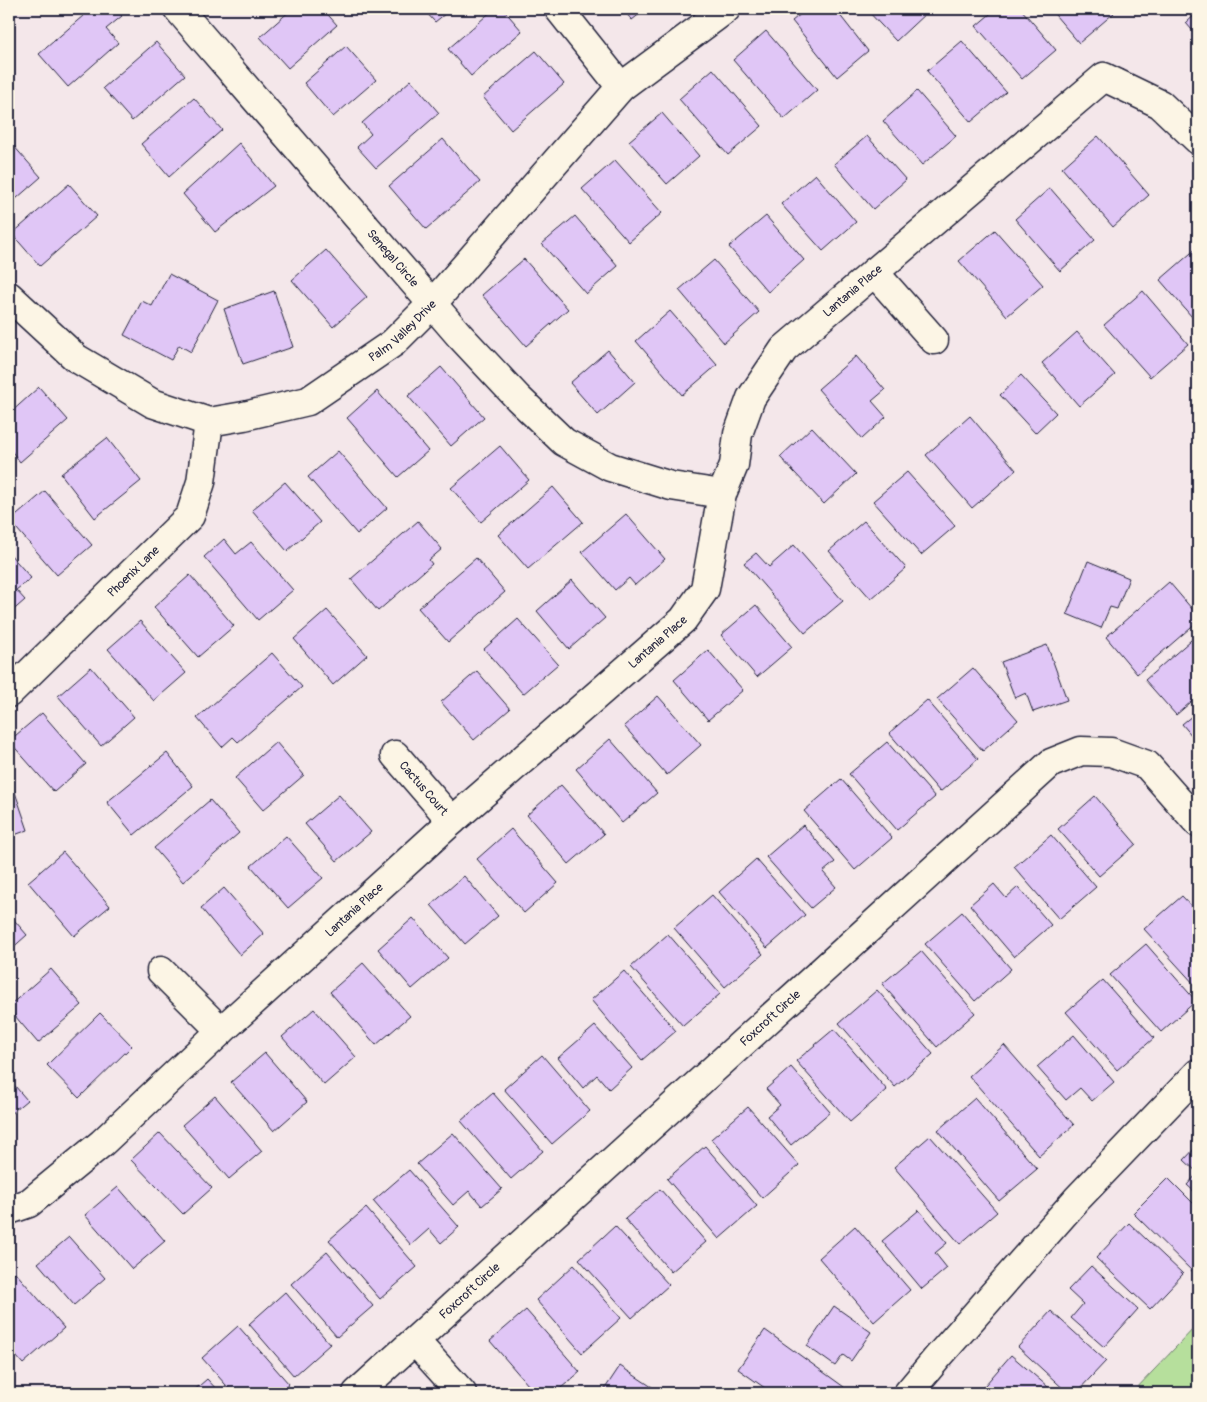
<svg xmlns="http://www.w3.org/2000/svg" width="1207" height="1402" font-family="Pangolin,sans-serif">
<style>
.green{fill:#b6df9c;stroke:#6c806c}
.building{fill:#e0c6f6;stroke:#22223b}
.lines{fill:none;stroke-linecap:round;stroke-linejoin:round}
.minor-casing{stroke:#22223b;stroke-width:31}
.minor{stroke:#fcf5e5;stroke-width:28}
.labels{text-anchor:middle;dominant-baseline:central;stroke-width:4;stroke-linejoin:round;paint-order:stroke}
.street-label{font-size:12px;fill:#22223b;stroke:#fcf5e5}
</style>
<rect width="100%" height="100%" fill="#f4e7ea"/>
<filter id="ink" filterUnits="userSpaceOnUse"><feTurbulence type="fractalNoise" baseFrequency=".02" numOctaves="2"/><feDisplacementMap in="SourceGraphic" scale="10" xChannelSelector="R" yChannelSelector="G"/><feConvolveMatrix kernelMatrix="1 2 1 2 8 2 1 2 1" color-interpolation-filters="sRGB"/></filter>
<g filter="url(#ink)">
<path class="green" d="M1198,1324v69h-66z"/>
<path class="building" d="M91,9h25l6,7 -16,13 12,14 -50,44 -29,-33z
M292,9h31l14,16 -49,43 -28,-31z
M423,9h28l-16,13z
M494,9h9l19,22 -51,45 -23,-27z
M622,9h24l-14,11z
M807,9h28l33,42 -31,26 -45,-56z
M866,9h58l3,3 -31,29z
M996,9h25l35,41 -34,29 -46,-53z
M1050,9h60l4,4 -35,30z
M1198,12v25l-12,-14z
M766,31l51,59 -33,29 -51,-59z
M962,41l44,51 -35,30 -44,-51z
M156,42l29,33 -53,46 -29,-33z
M346,46l30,34 -43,37 -29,-34z
M536,51l28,33 -53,46 -28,-33z
M713,69l49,57 -34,29 -49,-56z
M411,80l28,33 -63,55 -19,-21 14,-13 -9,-11z
M917,91l39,45 -34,29 -39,-44z
M194,98l28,32 -53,47 -28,-33z
M662,113l37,43 -32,28 -38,-43z
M867,136l39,44 -33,29 -39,-45z
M1098,136l51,59 -36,32 -51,-59z
M443,139l37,43 -54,47 -37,-43z
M239,143l35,43 -59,46 -32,-38z
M12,144l29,33 -32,28v-58z
M615,160l47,53 -33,29 -47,-53z
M815,174l41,48 -33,29 -42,-47z
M69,184l28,32 -57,50 -28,-32z
M1050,188l45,52 -35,31 -45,-52z
M575,216l43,50 -32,28 -44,-50z
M766,216l38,44 -36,32 -39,-45z
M995,230l48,55 -36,31 -48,-55z
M1198,247v77l-38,-44z
M326,250l41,47 -34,30 -41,-47z
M524,259l44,50 -42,37 -44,-51z
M714,260l45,52 -35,31 -45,-53z
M169,274l49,26 -27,52 -12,-7 -8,15 -47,-25 18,-34 10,5z
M274,291l19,56 -50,17 -19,-55z
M1143,291l45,53 -38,33 -46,-52z
M670,311l47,54 -35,30 -46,-54z
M1077,332l38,43 -36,31 -37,-43z
M608,350l27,32 -37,33 -28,-32z
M856,356l29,34 -13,11 14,16 -24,22 -44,-50z
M441,367l43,50 -33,29 -43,-50z
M1021,375l35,38 -21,20 -35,-38z
M39,387l29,33 -48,42 -11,-14v-34z
M377,391l51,60 -30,26 -51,-59z
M970,416l46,54 -44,38 -46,-53z
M812,427l44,47 -32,30 -44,-47z
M107,438l34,43 -46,37 -34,-44z
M500,446l29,34 -48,42 -30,-34z
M338,451l49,57 -30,26 -49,-57z
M907,472l48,54 -34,29 -48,-54z
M285,482l35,40 -33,29 -35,-41z
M553,487l30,35 -55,47 -30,-34z
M45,491l47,54 -35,30 -47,-54z
M626,514l39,45 -30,26 -6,-7 -14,12 -33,-38z
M418,521l24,28 -13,11 3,4 -54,47 -27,-32z
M864,521l42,47 -35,31 -42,-48z
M224,539l12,15 15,-12 42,48 -35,30 -54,-63z
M794,545l49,56 -38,32 -61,-70 12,-10 13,14z
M9,553l22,25 -15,12 9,10 -16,14z
M476,558l29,34 -57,50 -30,-34z
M1088,561l41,17 -12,31 -7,-2 -9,21 -34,-14z
M190,575l44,51 -36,31 -44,-50z
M572,580l33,38 -36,31 -32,-38z
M1169,582l29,34v5l-61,53 -31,-37z
M756,605l36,42 -35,30 -36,-42z
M327,610l40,45 -34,30 -39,-46z
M518,619l40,45 -35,30 -39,-45z
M140,621l46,52 -32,28 -46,-52z
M1198,634v62l-22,19 -31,-35z
M1047,645l20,55 -34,12 -7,-19 -11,5 -14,-36z
M708,650l35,40 -35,30 -34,-40z
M272,653l30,34 -64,55 -5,-5 -11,10 -25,-29z
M91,667l43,50 -33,29 -43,-50z
M973,668l45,52 -35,31 -46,-52z
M477,671l33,38 -36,31 -33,-38z
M658,696l43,49 -34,30 -43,-49z
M927,700l51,59 -38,33 -51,-59z
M1198,711v32l-16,-19z
M42,713l44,51 -32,28 -45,-51z
M610,739l47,54 -35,30 -46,-54z
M276,742l28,33 -41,35 -28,-32z
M887,742l48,55 -38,33 -48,-56z
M167,753l26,33 -59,49 -27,-33z
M9,775l19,55 -19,7z
M841,779l51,59 -37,32 -51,-59z
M561,785l43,49 -35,30 -42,-49z
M339,795l32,37 -34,29 -32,-37z
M1095,796l41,48 -37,32 -41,-47z
M210,800l29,33 -56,49 -29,-34z
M803,825l32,37 -12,10 13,15 -25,21 -45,-51z
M511,829l47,54 -34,30 -47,-54z
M1051,835l45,52 -37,32 -45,-52z
M286,836l37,42 -35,30 -37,-42z
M63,852l47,54 -36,30 -46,-54z
M756,859l49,56 -38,33 -48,-56z
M464,876l34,40 -33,28 -34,-39z
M994,884l12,14 12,-11 33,38 -37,32 -44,-52z
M224,888l40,46 -24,21 -39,-47z
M712,895l51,59 -38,33 -51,-59z
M1182,896l16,17v68l-3,4 -51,-56z
M962,912l49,57 -36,32 -50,-57z
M9,914l18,21 -18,16z
M413,918l35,40 -36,31 -34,-40z
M668,934l52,60 -37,32 -52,-59z
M1146,944l50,57 -35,31 -51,-57z
M921,951l54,62 -38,34 -55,-63z
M363,963l47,53 -34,29 -46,-53z
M51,969l31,36 -44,38 -29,-34v-3z
M624,971l52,60 -34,29 -51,-60z
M1103,980l51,58 -37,32 -51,-58z
M877,990l56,64 -38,33 -56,-64z
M314,1009l42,48 -32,28 -42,-48z
M100,1013l32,33 -53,52 -32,-33z
M595,1026l37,42 -23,21 -12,-14 -14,13 -25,-30z
M834,1029l53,61 -37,32 -54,-61z
M1074,1035l40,47 -22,19 -12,-13 -14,12 -29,-33z
M1004,1045l70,80 -35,31 -70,-80z
M265,1053l42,49 -33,29 -43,-49z
M542,1055l48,56 -38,33 -48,-55z
M791,1067l39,45 -39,33 -24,-29 13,-11 -14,-16z
M9,1079l18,21 -18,15z
M493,1093l50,58 -32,28 -50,-58z
M215,1096l47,55 -33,28 -47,-54z
M975,1098l62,71 -38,32 -61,-71z
M748,1107l51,58 -37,33 -51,-59z
M160,1133l52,55 -29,26 -52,-54z
M453,1133l49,56 -20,17 -13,-15 -16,14 -36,-41z
M930,1136l67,76 -37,32 -66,-77z
M1198,1145v50l-11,-10 11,-12 -14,-13z
M705,1146l52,60 -38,33 -52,-60z
M409,1170l50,57 -18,16 -12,-14 -18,16 -38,-44z
M1168,1178l30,30v69l-65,-64z
M118,1187l47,54 -33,28 -47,-54z
M660,1189l46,53 -35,30 -46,-53z
M366,1208l51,59 -37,32 -51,-59z
M919,1210l28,33 -12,10 12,15 -25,21 -40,-48z
M1129,1223l54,51 -33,35 -54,-51z
M615,1226l54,59 -37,33 -53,-59z
M855,1226l55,64 -36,32 -55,-64z
M69,1237l36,41 -31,27 -36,-42z
M327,1252l46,54 -36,31 -46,-53z
M574,1265l47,53 -39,35 -46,-53z
M1091,1266l47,43 -34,38 -33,-29 12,-14 -15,-14z
M15,1272l49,56 -41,36 -14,-16v-71z
M285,1292l45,52 -36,32 -45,-52z
M834,1306l37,26 -20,29 -8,-6 -8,11 -28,-20z
M526,1310l54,62 -25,21h-20l-45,-52z
M1051,1311l55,50 -30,32h-8l-50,-46z
M238,1326l51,58 -10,9h-46l-31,-35z
M765,1330l79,57 -5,6h-67l-34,-24z
M1011,1355l44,38h-74l-2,-1z
M620,1366l41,27h-59z
M207,1379l13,14h-29z"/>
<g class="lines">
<defs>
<g id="minor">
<path id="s1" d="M178,9l282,327 58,62 46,44 46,25 61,19 51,8"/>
<path d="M559,9l62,78"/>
<path d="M874,272l60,68"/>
<path id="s2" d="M9,296l67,62 76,45 57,19 35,-6 64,-15 85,-58 39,-39 189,-217 105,-78"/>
<path id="s3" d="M9,693l181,-177 11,-34 8,-60"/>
<path id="s4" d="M395,755l57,66"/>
<path d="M161,971l60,60"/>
<path id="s5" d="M9,1210l20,-7 73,-60 119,-112 231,-210 231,-201 22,-31 17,-95 12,-29 4,-31 13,-36 33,-49 320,-272 56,27 38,36"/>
<path d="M415,1341l47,52"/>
<path id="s6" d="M357,1393l694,-630 30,-12 30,1 36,13 51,58"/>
<path d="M908,1393l30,-36 139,-158 121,-126"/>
</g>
</defs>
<use href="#minor" class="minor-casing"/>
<use href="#minor" class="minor"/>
</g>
</g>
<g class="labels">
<g class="street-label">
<text stroke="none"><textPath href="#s1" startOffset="329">Senegal Circle</textPath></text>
<text stroke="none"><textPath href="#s5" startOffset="1282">Lantania Place</textPath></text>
<text stroke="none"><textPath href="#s2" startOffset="459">Palm Valley Drive</textPath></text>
<text stroke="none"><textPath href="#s3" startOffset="174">Phoenix Lane</textPath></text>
<text stroke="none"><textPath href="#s5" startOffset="864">Lantania Place</textPath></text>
<text stroke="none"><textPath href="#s4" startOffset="44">Cactus Court</textPath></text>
<text stroke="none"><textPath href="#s5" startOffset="459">Lantania Place</textPath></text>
<text stroke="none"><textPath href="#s6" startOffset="558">Foxcroft Circle</textPath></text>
<text stroke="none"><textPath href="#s6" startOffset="152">Foxcroft Circle</textPath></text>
</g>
</g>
<rect width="1207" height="1402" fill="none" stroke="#fcf5e5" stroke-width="30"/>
<rect x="15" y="15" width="1177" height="1372" fill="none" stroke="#22223b" stroke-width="2" filter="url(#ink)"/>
</svg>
